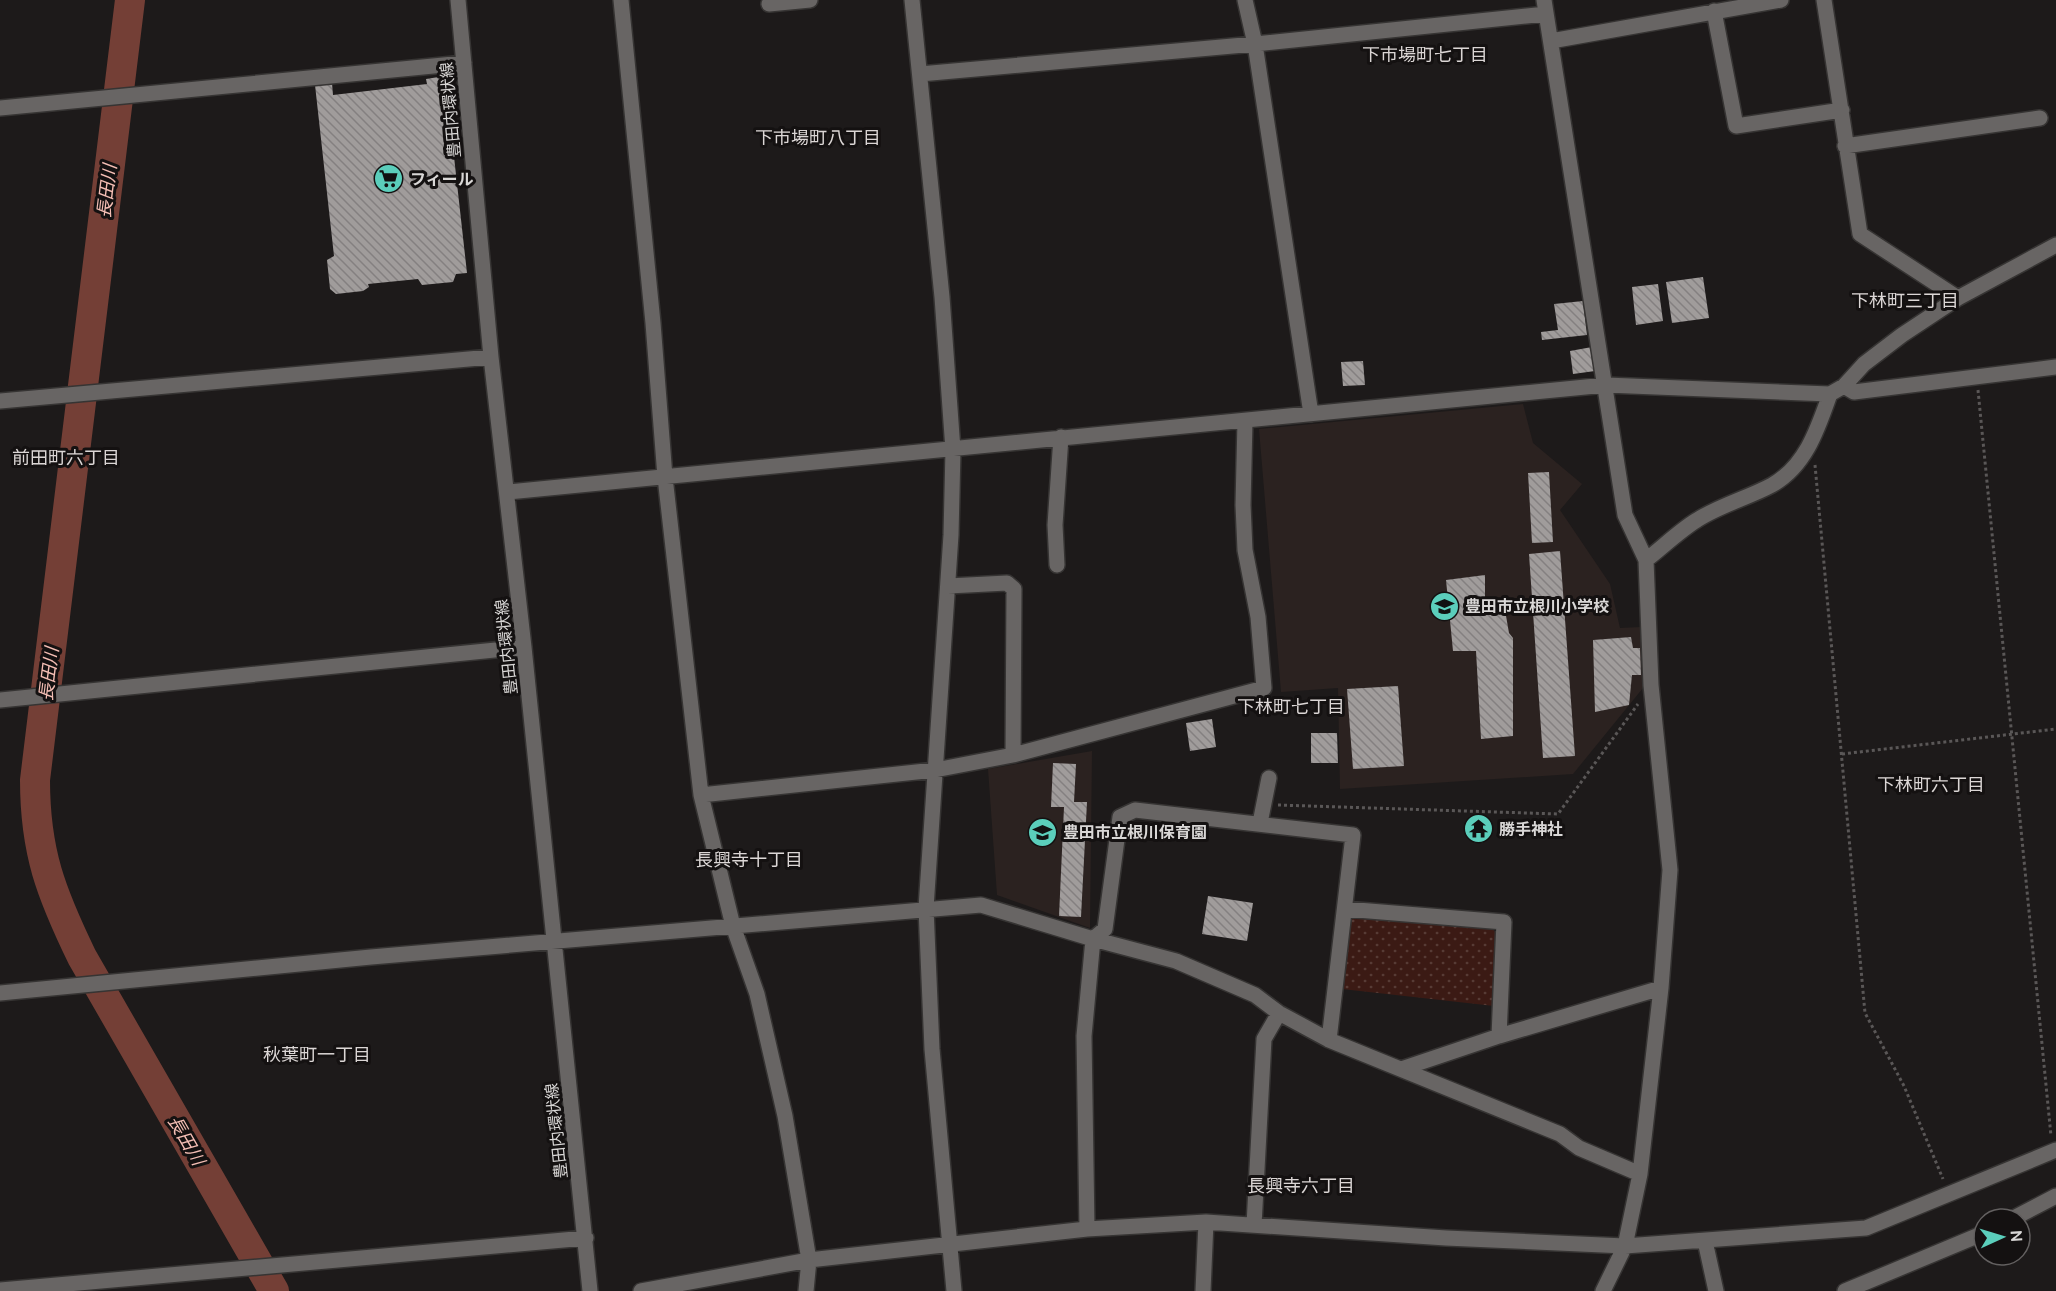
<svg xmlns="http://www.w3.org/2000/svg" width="2056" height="1291" font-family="Ubuntu,'Noto Sans JP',sans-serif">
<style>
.built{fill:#2b2220}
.grass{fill:url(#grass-dots)}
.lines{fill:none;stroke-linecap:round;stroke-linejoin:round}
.river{stroke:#743f36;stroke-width:30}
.building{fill:url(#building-back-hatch)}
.minor-casing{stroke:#363433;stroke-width:18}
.path{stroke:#5a5757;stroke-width:3;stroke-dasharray:3 3;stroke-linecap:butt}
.minor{stroke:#686564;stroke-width:15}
.labels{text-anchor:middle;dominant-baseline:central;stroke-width:6;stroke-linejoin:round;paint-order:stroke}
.street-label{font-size:16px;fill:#d9d7d6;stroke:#141111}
.poi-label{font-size:16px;font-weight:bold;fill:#d9d7d6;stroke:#141111;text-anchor:start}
.neighbourhood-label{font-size:18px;fill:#dbd6d5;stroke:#141111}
.water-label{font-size:18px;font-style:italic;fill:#f4beb4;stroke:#141111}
</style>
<defs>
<pattern id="grass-dots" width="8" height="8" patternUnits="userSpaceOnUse" patternTransform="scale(1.5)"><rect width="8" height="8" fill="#3b1a14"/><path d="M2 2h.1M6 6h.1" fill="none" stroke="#573b35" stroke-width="1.8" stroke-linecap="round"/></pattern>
<pattern id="building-back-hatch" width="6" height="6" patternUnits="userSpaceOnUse" patternTransform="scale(1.5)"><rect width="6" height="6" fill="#a09c9b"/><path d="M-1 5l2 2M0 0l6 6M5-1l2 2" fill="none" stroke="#848080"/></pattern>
</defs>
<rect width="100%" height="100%" fill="#1d1a1a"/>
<path class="built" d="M1523,404l10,39 49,41 -22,26 50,74 10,44 21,-1 2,61 -70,86 -233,15 -2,-101 -57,4 -22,-263z
M1092,751l-2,177 -93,-33 -9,-126z"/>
<path class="grass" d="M1355,916l137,11 4,7 -2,72 -152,-17 7,-68z"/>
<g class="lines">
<path class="river" d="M130,0l-95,780c0,72 16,113 47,177l192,334"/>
</g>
<path class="building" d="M445,76l22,197 -11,1 -3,8 -31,3 -4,-6 -50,5 1,3 -6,4 -27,3 -6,-5 -3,-29 7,-4 -19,-171 17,-2 1,12 94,-11 -1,-5z
M1703,277l6,41 -37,5 -6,-41z
M1658,284l5,37 -27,4 -4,-38z
M1583,301l4,34 -45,5 -1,-8 17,-2 -4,-26z
M1592,347l3,24 -22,3 -3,-23z
M1363,361l2,24 -22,1 -2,-24z
M1549,472l4,70 -21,1 -4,-70z
M1560,551l15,205 -32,2 -14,-204z
M1485,575v36l20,-1 4,23 4,5v98l-32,3 -5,-88h-23l-7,-71z
M1631,637l2,11h7l1,27h-9l-3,30 -34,7 -2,-72z
M1398,686l6,80 -51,3 -6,-80z
M1212,719l4,28 -26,4 -4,-28z
M1311,733h26l1,30h-27z
M1053,763l23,1 -2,38h13l-6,115 -22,-1 5,-109h-13z
M1208,896l45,7 -6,38 -45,-7z"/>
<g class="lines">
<defs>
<path id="minor" d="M458,0l33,357 33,290 66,644
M621,0l32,323 12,154 36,318 32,131 24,68 28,122 24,144 -3,31
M912,0l30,297 11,153 -2,85 -25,373 6,141 22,242
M1245,0l10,44 56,370
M1544,0l81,515 21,45 5,125 19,185 -9,118 -21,186 -15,72 -22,45
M1824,0l36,234 98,64
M769,4l41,-4
M1714,11l22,115 106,-16
M1551,41l230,-41
M920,74l335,-30 291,-30
M0,108l464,-45
M1845,146l195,-28
M1844,386l10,6 202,-25
M0,401l491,-44
M508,492l1098,-107 224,9 14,-8 20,-22 38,-29 56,-37 98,-53
M1646,560c17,-13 33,-29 51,-40 23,-15 51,-22 75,-35 34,-19 46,-57 58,-91
M1057,565l-2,-40 6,-88
M948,586l59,-3 7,6 -1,166
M0,700l524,-53
M701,795l234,-25 78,-15 251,-67 -6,-71 -13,-67 -2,-45 2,-84
M1260,823l9,-45
M1345,909l159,13 -5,114
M0,993l371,-36 610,-52 112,34 83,22 79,34 24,18 50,27 231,94 19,14 61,26
M1401,1069l98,-33 162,-48
M2012,1219l44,-23
M1254,1225l10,-186 15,-26
M1087,1229l-3,-193 9,-97 12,-10 15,-112 15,-7 218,25 -24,205
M1705,1241l11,50
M0,1290l586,-52
M641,1291l168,-31 278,-31 119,-7 240,16 179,8 241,-18 190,-78
M1203,1291l3,-69
M1845,1291l139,-58"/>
</defs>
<use href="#minor" class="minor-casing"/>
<path class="path" d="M1978,390l73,746
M1815,465l50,548 39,73 39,93
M1842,754l214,-25
M1278,805l280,9 80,-110"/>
<use href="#minor" class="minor"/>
</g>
<defs>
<symbol id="supermarket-disc" viewBox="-11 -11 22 22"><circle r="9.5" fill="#5bcebb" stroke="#141111"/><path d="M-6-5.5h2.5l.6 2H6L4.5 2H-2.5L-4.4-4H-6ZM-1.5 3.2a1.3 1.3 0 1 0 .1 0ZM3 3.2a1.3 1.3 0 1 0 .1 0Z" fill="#111"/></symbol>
<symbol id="school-disc" viewBox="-11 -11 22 22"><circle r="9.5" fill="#5bcebb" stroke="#141111"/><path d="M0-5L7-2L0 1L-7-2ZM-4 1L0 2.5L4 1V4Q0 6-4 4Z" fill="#111"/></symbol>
<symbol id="temple-disc" viewBox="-11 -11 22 22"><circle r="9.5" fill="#5bcebb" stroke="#141111"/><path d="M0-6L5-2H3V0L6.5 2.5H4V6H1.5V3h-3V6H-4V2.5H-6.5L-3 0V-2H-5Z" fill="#111"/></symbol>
</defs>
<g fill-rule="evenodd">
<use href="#supermarket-disc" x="372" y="162" width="33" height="33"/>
<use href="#school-disc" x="1428" y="590" width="33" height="33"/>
<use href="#temple-disc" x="1462" y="812" width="33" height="33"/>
<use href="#school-disc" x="1026" y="816" width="33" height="33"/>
</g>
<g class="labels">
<g class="street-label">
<text transform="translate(450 110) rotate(-95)">豊田内環状線</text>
<text transform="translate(506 647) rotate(-96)">豊田内環状線</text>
<text transform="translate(556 1131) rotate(-96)">豊田内環状線</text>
</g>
<g class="poi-label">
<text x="410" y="179">フィール</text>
<text x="1465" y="606">豊田市立根川小学校</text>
<text x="1499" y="829">勝手神社</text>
<text x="1063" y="832">豊田市立根川保育園</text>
</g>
<g class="neighbourhood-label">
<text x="1425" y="54">下市場町七丁目</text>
<text x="818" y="137">下市場町八丁目</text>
<text x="1905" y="300">下林町三丁目</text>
<text x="66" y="457">前田町六丁目</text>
<text x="1291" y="706">下林町七丁目</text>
<text x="1931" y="784">下林町六丁目</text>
<text x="749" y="859">長興寺十丁目</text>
<text x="317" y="1054">秋葉町一丁目</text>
<text x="1301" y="1185">長興寺六丁目</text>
</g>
<g class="water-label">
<text transform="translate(106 191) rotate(-83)">長田川</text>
<text transform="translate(48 674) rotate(-83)">長田川</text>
<text transform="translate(187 1140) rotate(60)">長田川</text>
</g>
</g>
<g transform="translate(2002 1237) rotate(86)"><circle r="28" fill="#141111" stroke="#636060" stroke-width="1.5"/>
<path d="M0-4.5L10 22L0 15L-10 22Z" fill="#5bcebb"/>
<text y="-9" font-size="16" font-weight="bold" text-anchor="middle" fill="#d9d7d6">N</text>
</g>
</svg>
